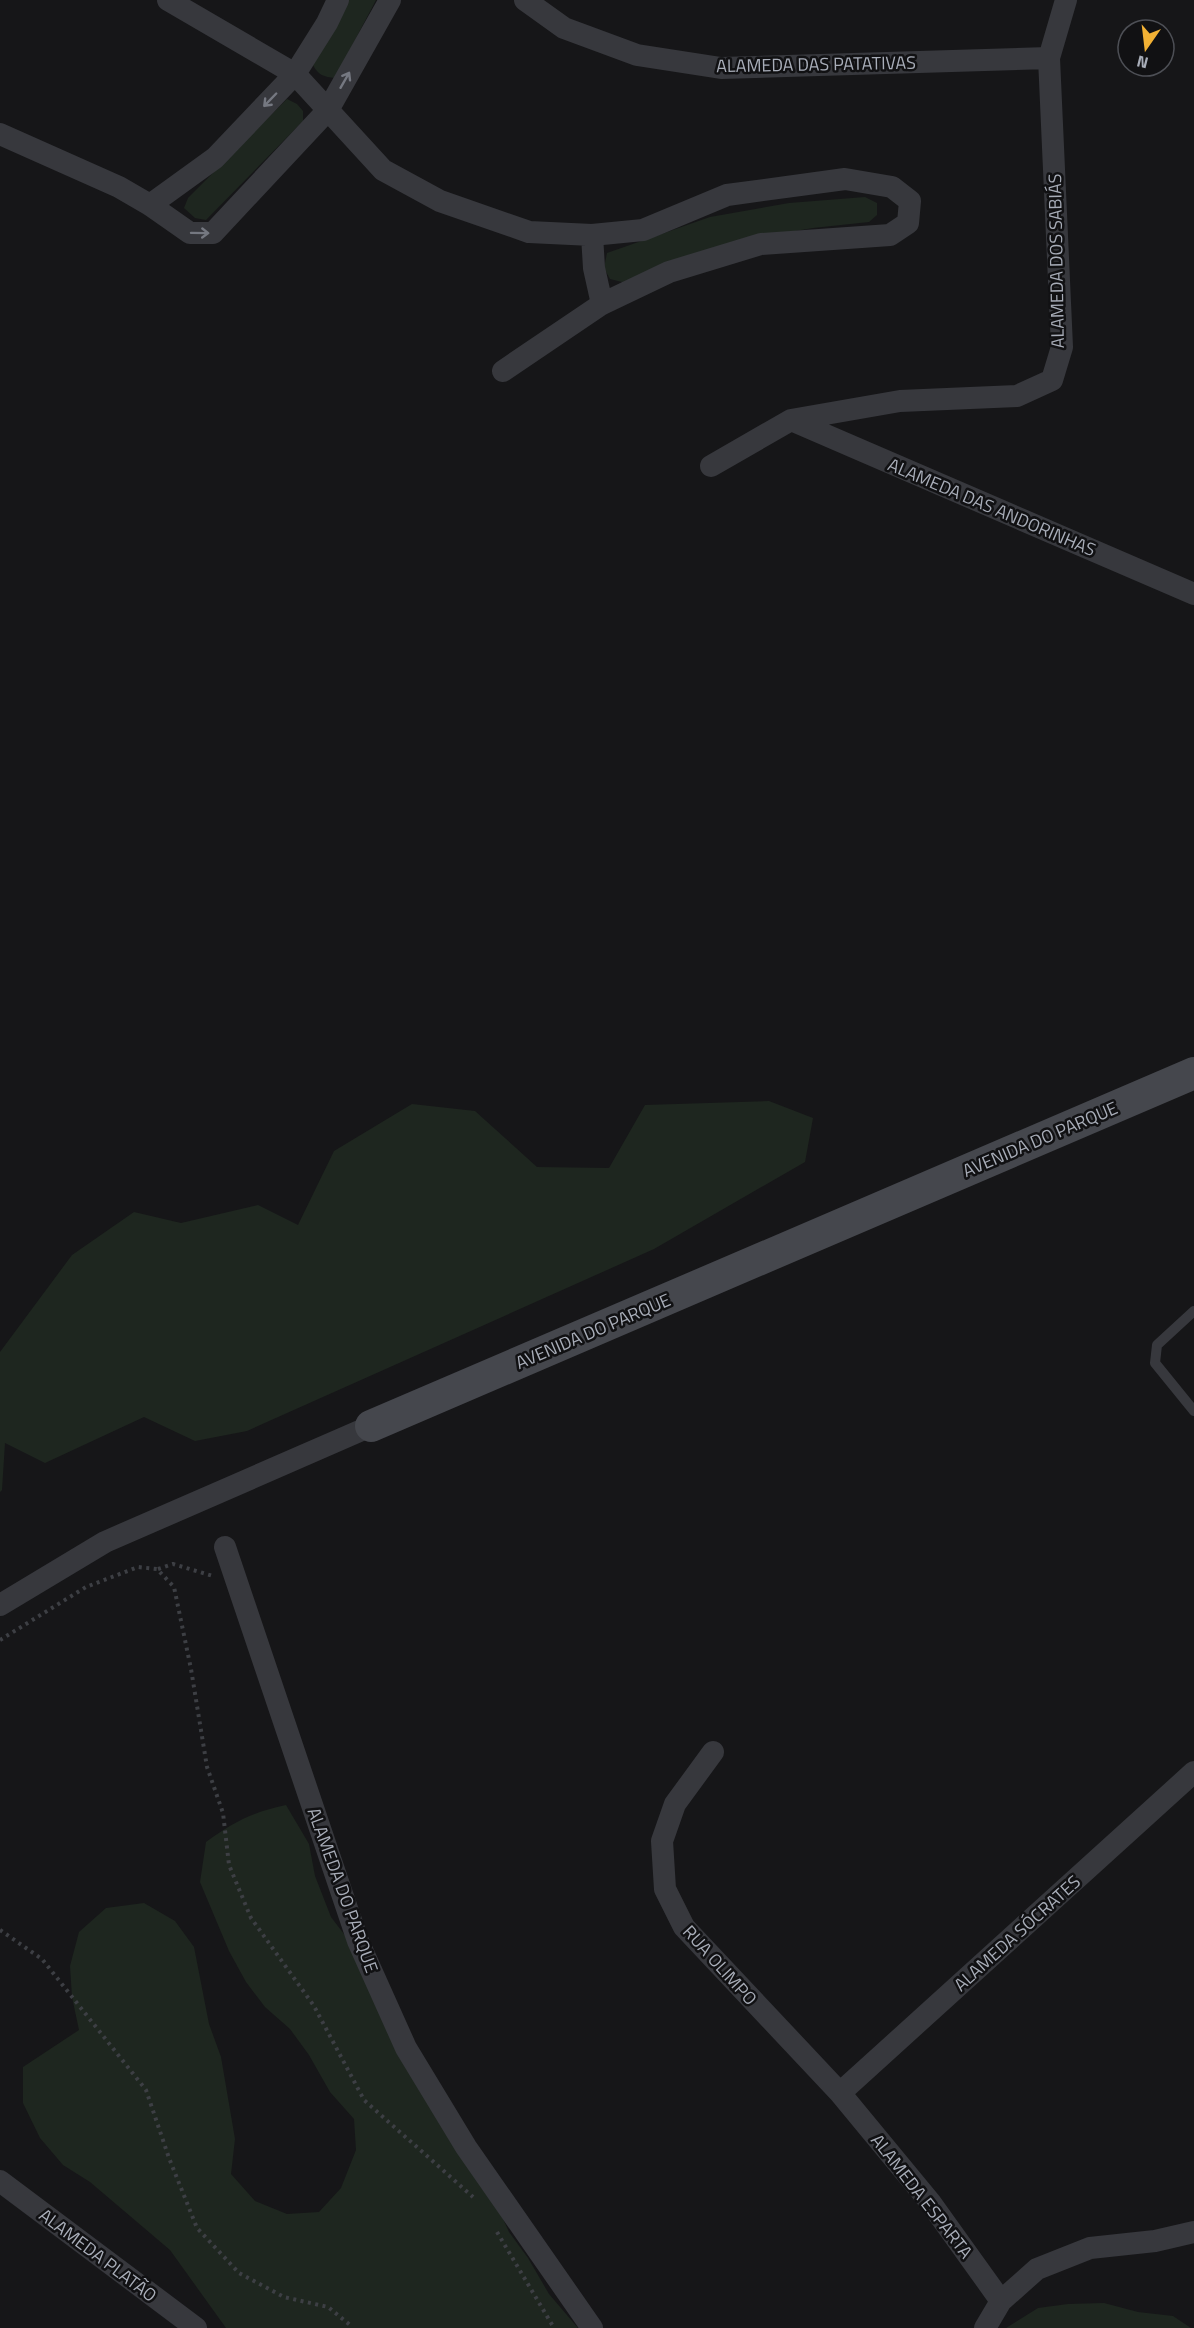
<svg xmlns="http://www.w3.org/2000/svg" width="1194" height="2328" font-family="'Titillium Web',sans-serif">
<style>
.green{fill:#1e261f}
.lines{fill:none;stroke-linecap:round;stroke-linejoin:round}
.path{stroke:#3d3f44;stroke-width:4;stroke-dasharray:3 4.5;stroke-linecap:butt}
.lane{stroke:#37383d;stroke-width:10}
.street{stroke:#37383d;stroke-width:22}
.secondary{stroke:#45474d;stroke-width:32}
.oneway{stroke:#757881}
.labels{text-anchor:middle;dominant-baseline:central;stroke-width:5;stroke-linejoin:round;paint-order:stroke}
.street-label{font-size:18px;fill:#a8adb8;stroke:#111113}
</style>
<rect width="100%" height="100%" fill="#161618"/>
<path class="green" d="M349,0h27l-41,78c-11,-1 -17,-3 -22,-13z
M287,99l10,5 6,7v10l-97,99 -11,-2 -11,-10 4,-10z
M865,197l12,6v12l-8,7 -56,6 -65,11 -122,44 -16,-4 -6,-11 3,-15 103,-36 79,-14z
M769,1101l44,17 -8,44 -151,87 -407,182 -52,10 -51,-24 -99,46 -40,-20 -3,47 -2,2v-140l72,-97 62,-43 47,11 77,-18 40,20 36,-74 78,-47 63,7 62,56 72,1 36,-63z
M286,1805l23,39 6,32 16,41 19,25 130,226 29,64 19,26 21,36 29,34h-352l-56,-78 -80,-68 -27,-17 -23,-27 -17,-35v-36l56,-37 -7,-33 -2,-31 9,-34 27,-24 38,-5 31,18 19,26 15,77 12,33 14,82 -4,35 24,27 32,13 32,-2 22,-24 15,-38 -2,-31 -24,-27 -21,-37 -19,-26 -25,-22 -19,-25 -17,-31 -29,-69 6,-40c27,-20 47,-30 80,-37z
M1104,2303l34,9 35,4 18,12h-185l32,-20 30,-4z"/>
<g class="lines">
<path class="path" d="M158,1569l15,-5 40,12
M0,1640l86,-53 52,-20 19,2 17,18 17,82 16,98 16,46 6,52 22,53 63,88 50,94 109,97
M0,1930l42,29 104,131 23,68 28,70 42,45 45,24 44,10 22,18 1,3
M497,2232l57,96"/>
<path class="lane" d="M1194,1311l-37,34 -2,18 39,48"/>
<path class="street" d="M168,0l127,74 88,96 57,31 89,31 63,3 51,-5 84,-35 118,-16 47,8 18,14 -2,22 -18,12 -129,9 -92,28 -67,32 -99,67
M525,0l39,28 73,27 84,13 328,-10
M0,134l119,53 31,18 40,28h23l115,-123 62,-110
M150,205l65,-47 80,-84 32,-51 11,-23
M592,235l2,33 8,36
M791,420l403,174
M711,466l80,-46 109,-19 117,-5 35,-16 10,-33 -13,-289 17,-58
M225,1547l133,394 48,107 60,99 126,181
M0,1605l105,-63 266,-116
M713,1752l-38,52 -13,37 3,48 19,38 156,166 90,109 71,99
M840,2093l354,-321
M0,2181l196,147
M985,2328l16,-27 36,-32 53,-21 65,-7 39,-9"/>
<path class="secondary" d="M371,1426l823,-353"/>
</g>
<defs><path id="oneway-shaft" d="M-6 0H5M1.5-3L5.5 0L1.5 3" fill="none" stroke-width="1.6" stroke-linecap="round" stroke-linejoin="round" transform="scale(1.5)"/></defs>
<g class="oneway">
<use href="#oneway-shaft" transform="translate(345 80) rotate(-60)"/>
<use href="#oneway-shaft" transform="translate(270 100) rotate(134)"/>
<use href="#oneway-shaft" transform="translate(200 233) rotate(1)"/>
</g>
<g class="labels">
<g class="street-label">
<text transform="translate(816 64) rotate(-1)">ALAMEDA DAS PATATIVAS</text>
<text transform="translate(1056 261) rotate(-91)">ALAMEDA DOS SABIÁS</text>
<text transform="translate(992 507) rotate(23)">ALAMEDA DAS ANDORINHAS</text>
<text transform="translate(1040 1139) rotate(-23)">AVENIDA DO PARQUE</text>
<text transform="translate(593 1331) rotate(-23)">AVENIDA DO PARQUE</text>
<text transform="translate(343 1890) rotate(70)">ALAMEDA DO PARQUE</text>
<text transform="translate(1017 1933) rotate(-42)">ALAMEDA SÓCRATES</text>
<text transform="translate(720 1965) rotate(48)">RUA OLIMPO</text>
<text transform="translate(922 2196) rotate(52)">ALAMEDA ESPARTA</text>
<text transform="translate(98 2255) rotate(37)">ALAMEDA PLATÃO</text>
</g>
</g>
<g transform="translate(1146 48) rotate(194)"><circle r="28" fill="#111113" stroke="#4d4f55" stroke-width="1.5"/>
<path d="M0-4.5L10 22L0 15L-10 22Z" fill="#f2b134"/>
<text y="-9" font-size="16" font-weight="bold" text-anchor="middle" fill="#a8adb8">N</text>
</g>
</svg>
